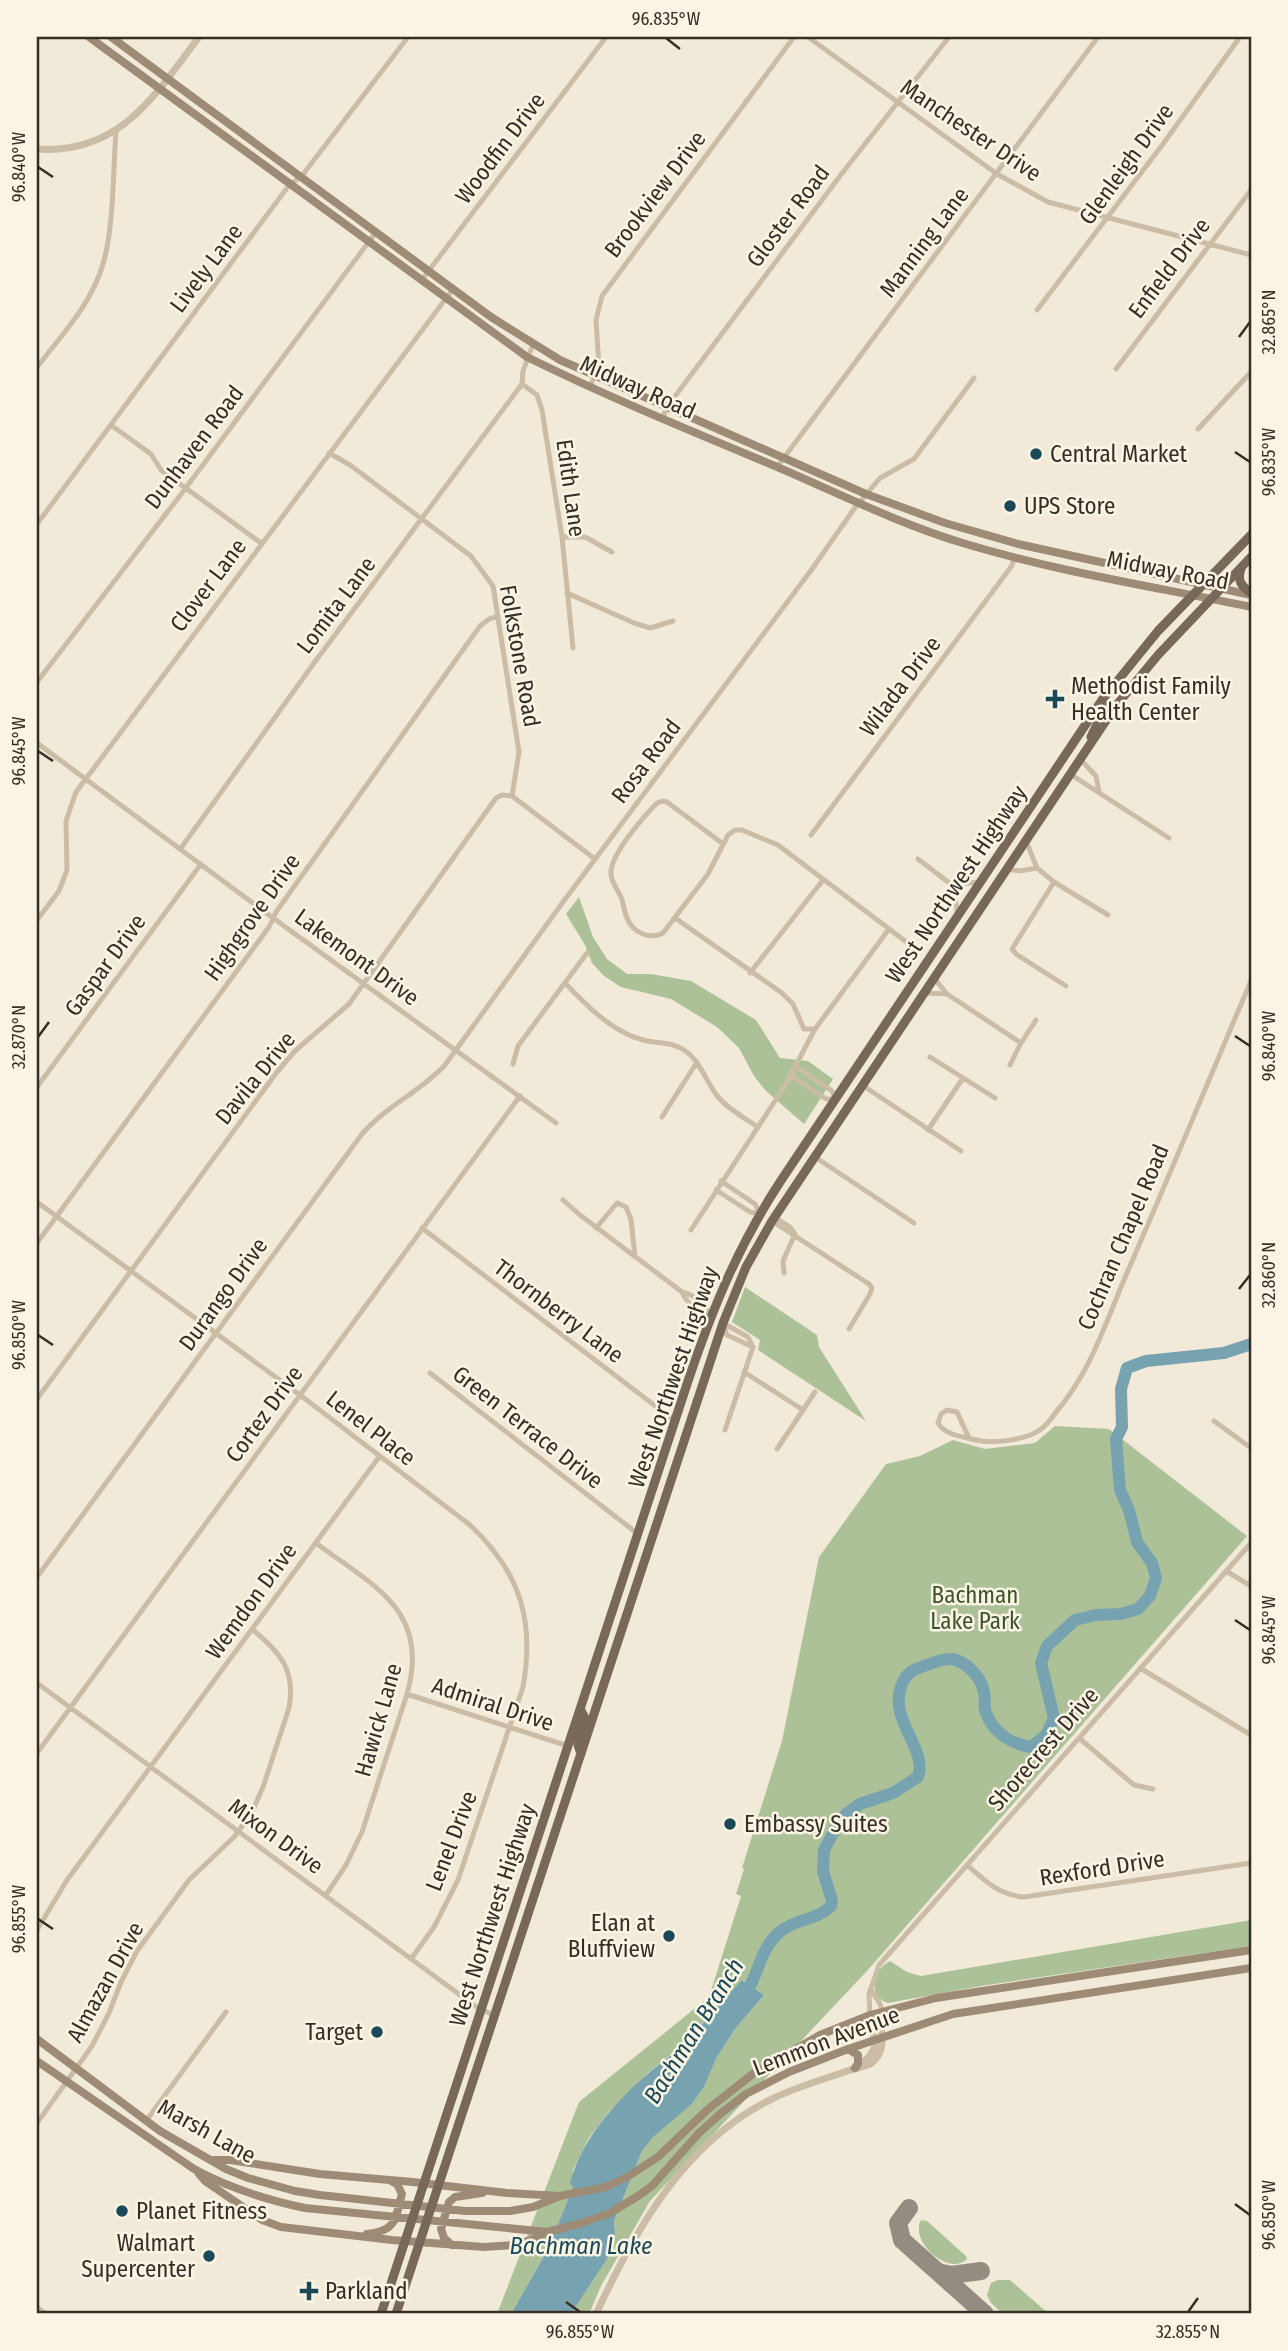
<svg xmlns="http://www.w3.org/2000/svg" width="1288" height="2351" font-family="'Fira Sans Condensed',sans-serif">
<style>
.green{fill:#acc198}
.water{fill:#77a3b0}
.lines{fill:none;stroke-linecap:round;stroke-linejoin:round}
.river{stroke:#77a3b0;stroke-width:12}
.taxiway{stroke:#948c80;stroke-width:18}
.minor{stroke:#cabca5;stroke-width:5}
.tertiary{stroke:#cabca5;stroke-width:7}
.secondary{stroke:#9e8b76;stroke-width:8}
.primary{stroke:#786857;stroke-width:9}
.ticks{fill:none;stroke:#352e26;stroke-width:2.5}
.poi-dot{fill:#1b4958;stroke:#faf4e5;stroke-width:2.5}
.labels{text-anchor:middle;dominant-baseline:central;stroke-width:5;stroke-linejoin:round;paint-order:stroke}
.street-label{font-size:23px;fill:#352e26;stroke:#faf4e5}
.poi-label{font-size:23px;fill:#352e26;stroke:#faf4e5;text-anchor:start}
.park-label{font-size:23px;fill:#3d5429;stroke:#faf4e5}
.water-label{font-size:24px;font-style:italic;fill:#1b4958;stroke:#faf4e5}
.neatline{fill:none;stroke:#352e26;stroke-width:2.5}
.ticks-label{font-size:18px;text-anchor:middle;fill:#352e26}
</style>
<rect width="100%" height="100%" fill="#f2ead9"/>
<path class="green" d="M579,897l14,40 14,22 20,15h24l40,7 65,39 24,38 28,3 25,18 -29,45 -38,-33 -12,-15 -15,-28 -22,-21 -46,-28 -50,-12 -17,-11 -12,-13 -7,-18 -19,-31z
M745,1287l72,48 2,12 47,74 -108,-71 2,-10 -28,-18z
M1055,1426l54,3 138,107 -380,435 -217,230 -49,85 -12,28h-18l40,-61 4,-19 -1,-13 28,-70 10,-14 40,-33 12,-17 13,-30 18,-28 29,-34 -21,-15 -63,67 -32,26 -40,40 -19,25 -16,32v17l-25,62 -37,65h-14l82,-212 130,-105 32,-101 -5,-2 8,-25 -2,-1 40,-127 37,-184 67,-93 34,-8 33,-16 32,9 50,-6z
M1251,1920v26l-270,40 -93,17c-21,-6 -15,-34 2,-42l17,11 14,4z
M921,2220l6,1 39,35 1,3c-18,18 -58,-17 -46,-39z
M998,2280h12l39,34h-46l-12,-11 -4,-8 4,-12z"/>
<path class="water" d="M742,1980l22,15 -29,34 -18,28 -13,30 -12,17 -39,33 -11,14 -28,70 1,13 -4,19 -40,61h-60l37,-65 25,-62 -3,-4c12,-45 46,-82 81,-112 9,-8 20,-15 29,-24 22,-21 41,-45 62,-67z"/>
<g class="lines">
<path class="river" d="M743,1998c16,-21 16,-50 38,-67 15,-12 36,-11 50,-25l1,-5 -9,-30 1,-21 13,-24 9,-12 14,-10 33,-11 25,-16c10,-30 -31,-57 -16,-93 3,-8 9,-14 19,-17 9,-3 21,-9 31,-8 15,3 29,18 32,33 2,7 -1,14 2,21 8,20 25,31 45,34l15,-12 8,-17 -13,-55 6,-17 28,-26 21,-5 25,-1 17,-5 12,-13 6,-18 -4,-15 -15,-21 -8,-32 -9,-20 -4,-51 6,-12 -1,-38 6,-21 19,-7 78,-8 27,-9"/>
<path class="taxiway" d="M909,2208l-11,15 4,17 83,74
M938,2272l13,3 30,-4"/>
<path class="minor" d="M808,37l189,137 51,28 203,53
M421,281l185,-244
M1037,310l126,-166 77,-107
M37,367c24,-31 55,-64 66,-103 11,-37 10,-94 13,-133
M1116,369l135,-179
M522,384l15,11 5,15 20,127 11,111
M522,384l1,-13 10,-27
M589,388l10,-21 -3,-47 6,-24 192,-259
M662,420l5,-13 176,-235 106,-135
M111,425l40,29 10,16 100,73
M1198,429l53,-57
M329,453l21,12 121,91 22,30 26,166 -7,44
M777,467l321,-430
M37,524l253,-340 11,-7 107,-140
M562,537h23l27,15
M567,593l67,30 16,5 23,-7
M37,682l148,-193 191,-257
M37,743l236,175 283,205
M1080,759l16,17 3,16
M1070,774l99,64
M512,796l83,63
M811,835l200,-268 4,-9
M1026,841l11,27 17,14 54,33
M722,843l-55,-41 -4,-1 -6,2c-14,14 -40,45 -45,63 -4,13 4,20 9,31 3,7 3,15 6,21 6,15 23,22 36,15l45,-59 20,-39 7,-5h7l36,15 139,105
M181,848l133,-185 208,-279
M918,859l38,29
M1007,869l13,2 17,-3
M1054,882l-42,67 4,5 50,32
M956,888l-2,6 4,21
M956,888l4,-4 19,-2
M675,918l107,75 11,11 11,25h11
M37,920l22,-29 8,-21 -1,-49 10,-29 377,-503
M750,973l73,-93
M934,978l13,16 74,49 -11,22
M565,983c21,22 47,49 78,57 14,4 28,1 41,10 17,11 22,33 35,48 10,12 26,20 39,29
M926,993l21,1
M1021,1043l15,-23
M930,1057l65,41
M513,1064l5,-18 69,-93
M795,1066l37,25 3,7
M790,1075l36,24h10
M862,1085l99,66
M37,1087l164,-223
M662,1117l35,-55
M928,1130l35,-52
M815,1157l99,66
M721,1181l34,23 5,10
M716,1190l34,22 10,2
M563,1200l17,15 102,77c13,3 23,12 28,24
M37,1202l263,193 170,130c50,47 65,95 53,162l-65,193 -24,47 -23,32
M772,1221l97,63 3,4 -2,6 -21,35
M773,1221l6,-1 11,7 5,7
M422,1228l253,193
M596,1228l21,-25 9,4 5,12 4,38
M691,1230l95,-146 29,-55 74,-100
M37,1243l232,-316 7,-15 204,-286 9,-7 9,-3
M784,1273l-1,-12 12,-27
M682,1292c4,11 17,21 28,24
M723,1323l25,14 5,10
M723,1325l4,10 26,12
M744,1372l59,38
M430,1373l208,161
M37,1399l240,-327 18,-21 54,-47 147,-206 6,-3 10,1
M1214,1421l37,27
M725,1430l28,-83
M969,1438l-12,-26 -10,-2 -6,4 -3,9c7,12 25,14 38,17 15,4 49,0 62,-9 8,-4 13,-12 18,-19 34,-39 50,-90 70,-137 43,-98 83,-196 125,-294
M777,1449l38,-57
M316,1543c57,43 115,67 91,151l-45,138 -16,33 -20,30
M1226,1571l25,15
M37,1577l325,-443c24,-28 58,-42 83,-69l118,-163 249,-333 42,-60 26,-31 34,-19 60,-81
M1140,1668l111,67
M37,1683l438,323 20,10
M407,1694l161,52
M1079,1738l55,47 19,4
M37,1753l483,-657
M967,1865c18,16 32,30 57,32l227,-34
M37,1930l30,-50 312,-423
M871,1989c3,8 12,14 10,23
M870,2015l-1,-21 10,-29 372,-422
M146,2121l80,-109
M37,2123l55,-77 17,-33 12,-31 16,-31 52,-71 46,-44 17,-24 11,-25 26,-79c7,-38 -9,-56 -37,-79
M37,2307l9,7"/>
<path class="tertiary" d="M37,149c83,6 118,-54 162,-112
M858,2066l11,-9 6,-10 -5,-32
M596,2314c39,-84 89,-173 176,-215 24,-12 50,-19 75,-28 9,-3 17,-4 25,-8 17,-16 7,-31 9,-51"/>
<path class="secondary" d="M89,37l438,320c81,40 164,74 248,109 63,27 124,58 191,78 93,28 190,43 285,63
M111,37l380,280 69,43 306,134 79,29 73,21 233,51
M37,2039l123,92 66,38 22,9 47,13 25,4 145,16h45l23,-4 27,-11 46,-9 21,-10 31,-20 49,-47 47,-37 66,-38 50,-20 66,-17 315,-48
M848,2049l10,6v9l-3,4
M37,2061l157,108c35,19 73,31 111,39l242,24 32,-8 31,-11 28,-17 14,-10 46,-52 22,-20 26,-20 43,-22 59,-23 105,-35 298,-46
M212,2160h18l90,14 93,8 94,11 53,3
M199,2174l6,7 57,39 19,7 111,13 92,7 30,-2 23,-7 10,-6
M367,2234c30,-3 28,-15 35,-40l-5,-10 -6,-3
M452,2245l-8,-7 -3,-9 8,-27 6,-5 27,-4"/>
<path class="primary" d="M1241,569c-4,11 0,17 10,24
M1091,737l14,-30 -3,-7
M580,1709l4,7 -6,29 3,9
M381,2314l306,-930c25,-74 50,-136 93,-202l322,-482 56,-69 93,-96
M396,2314l327,-991 23,-56 26,-46 343,-514 43,-52 93,-98"/>
</g>
<path class="ticks" d="M666,38l14,11M38,167l15,10M1239,337l11,-15M1235,452l15,10M38,751l15,10M1235,1036l15,10M38,1037l11,-15M1239,1289l11,-14M38,1335l15,10M1235,1620l15,10M38,1919l15,10M1235,2204l15,11M566,2302l14,10M1188,2312l10,-14"/>
<g class="poi-dot">
<circle cx="1036" cy="454" r="7"/>
<circle cx="1010" cy="506" r="7"/>
<path d="M1051.5 688.5h7v7h7v7h-7v7h-7v-7h-7v-7h7z"/>
<circle cx="730" cy="1824" r="7"/>
<circle cx="669" cy="1936" r="7"/>
<circle cx="377" cy="2032" r="7"/>
<circle cx="122" cy="2211" r="7"/>
<circle cx="209" cy="2256" r="7"/>
<path d="M305.5 2280.5h7v7h7v7h-7v7h-7v-7h-7v-7h7z"/>
</g>
<g class="labels">
<g class="street-label">
<text transform="translate(971 130) rotate(34)">Manchester Drive</text>
<text transform="translate(500 148) rotate(-53)">Woodfin Drive</text>
<text transform="translate(1126 164) rotate(-54)">Glenleigh Drive</text>
<text transform="translate(655 194) rotate(-53)">Brookview Drive</text>
<text transform="translate(788 216) rotate(-53)">Gloster Road</text>
<text transform="translate(924 242) rotate(-53)">Manning Lane</text>
<text transform="translate(206 268) rotate(-53)">Lively Lane</text>
<text transform="translate(1169 268) rotate(-53)">Enfield Drive</text>
<text transform="translate(638 387) rotate(24)">Midway Road</text>
<text transform="translate(194 447) rotate(-53)">Dunhaven Road</text>
<text transform="translate(571 488) rotate(82)">Edith Lane</text>
<text transform="translate(1168 570) rotate(11)">Midway Road</text>
<text transform="translate(208 585) rotate(-53)">Clover Lane</text>
<text transform="translate(336 605) rotate(-53)">Lomita Lane</text>
<text transform="translate(520 656) rotate(80)">Folkstone Road</text>
<text transform="translate(900 686) rotate(-53)">Wilada Drive</text>
<text transform="translate(646 761) rotate(-53)">Rosa Road</text>
<text transform="translate(956 884) rotate(-56)">West Northwest Highway</text>
<text transform="translate(252 917) rotate(-55)">Highgrove Drive</text>
<text transform="translate(357 957) rotate(36)">Lakemont Drive</text>
<text transform="translate(105 965) rotate(-54)">Gaspar Drive</text>
<text transform="translate(255 1078) rotate(-51)">Davila Drive</text>
<text transform="translate(1123 1237) rotate(-67)">Cochran Chapel Road</text>
<text transform="translate(223 1294) rotate(-54)">Durango Drive</text>
<text transform="translate(559 1311) rotate(37)">Thornberry Lane</text>
<text transform="translate(673 1377) rotate(-71)">West Northwest Highway</text>
<text transform="translate(264 1414) rotate(-54)">Cortez Drive</text>
<text transform="translate(528 1427) rotate(38)">Green Terrace Drive</text>
<text transform="translate(371 1428) rotate(38)">Lenel Place</text>
<text transform="translate(251 1601) rotate(-54)">Wemdon Drive</text>
<text transform="translate(493 1704) rotate(18)">Admiral Drive</text>
<text transform="translate(378 1720) rotate(-74)">Hawick Lane</text>
<text transform="translate(1043 1749) rotate(-49)">Shorecrest Drive</text>
<text transform="translate(276 1836) rotate(36)">Mixon Drive</text>
<text transform="translate(451 1841) rotate(-69)">Lenel Drive</text>
<text transform="translate(1102 1868) rotate(-9)">Rexford Drive</text>
<text transform="translate(492 1915) rotate(-72)">West Northwest Highway</text>
<text transform="translate(105 1982) rotate(-61)">Almazan Drive</text>
<text transform="translate(826 2041) rotate(-21)">Lemmon Avenue</text>
<text transform="translate(207 2131) rotate(29)">Marsh Lane</text>
</g>
<g class="poi-label">
<text x="1050" y="454">Central Market</text>
<text x="1024" y="506">UPS Store</text>
<text x="1071" y="686">Methodist Family<tspan x="1071" dy="26">Health Center</tspan></text>
<text x="744" y="1824">Embassy Suites</text>
<text x="655" y="1923" text-anchor="end">Elan at<tspan x="655" dy="26">Bluffview</tspan></text>
<text x="363" y="2032" text-anchor="end">Target</text>
<text x="136" y="2211">Planet Fitness</text>
<text x="195" y="2243" text-anchor="end">Walmart<tspan x="195" dy="26">Supercenter</tspan></text>
<text x="325" y="2291">Parkland</text>
</g>
<g class="park-label">
<text x="975" y="1595">Bachman<tspan x="975" dy="26">Lake Park</tspan></text>
</g>
<g class="water-label">
<text transform="translate(694 2031) rotate(-58)">Bachman Branch</text>
<text x="581" y="2246">Bachman Lake</text>
</g>
</g>
<rect width="1288" height="2351" fill="none" stroke="#faf4e5" stroke-width="77"/>
<rect x="38" y="38" width="1212" height="2274" class="neatline"/>
<g class="ticks-label">
<text x="666" y="25">96.835°W</text>
<text transform="translate(19 167) rotate(-90)" y="6">96.840°W</text>
<text transform="translate(1269 322) rotate(-90)" y="6">32.865°N</text>
<text transform="translate(1269 462) rotate(-90)" y="6">96.835°W</text>
<text transform="translate(19 751) rotate(-90)" y="6">96.845°W</text>
<text transform="translate(19 1037) rotate(-90)" y="6">32.870°N</text>
<text transform="translate(1269 1046) rotate(-90)" y="6">96.840°W</text>
<text transform="translate(1269 1275) rotate(-90)" y="6">32.860°N</text>
<text transform="translate(19 1335) rotate(-90)" y="6">96.850°W</text>
<text transform="translate(1269 1630) rotate(-90)" y="6">96.845°W</text>
<text transform="translate(19 1919) rotate(-90)" y="6">96.855°W</text>
<text transform="translate(1269 2215) rotate(-90)" y="6">96.850°W</text>
<text x="580" y="2338">96.855°W</text>
<text x="1188" y="2338">32.855°N</text>
</g>
</svg>
